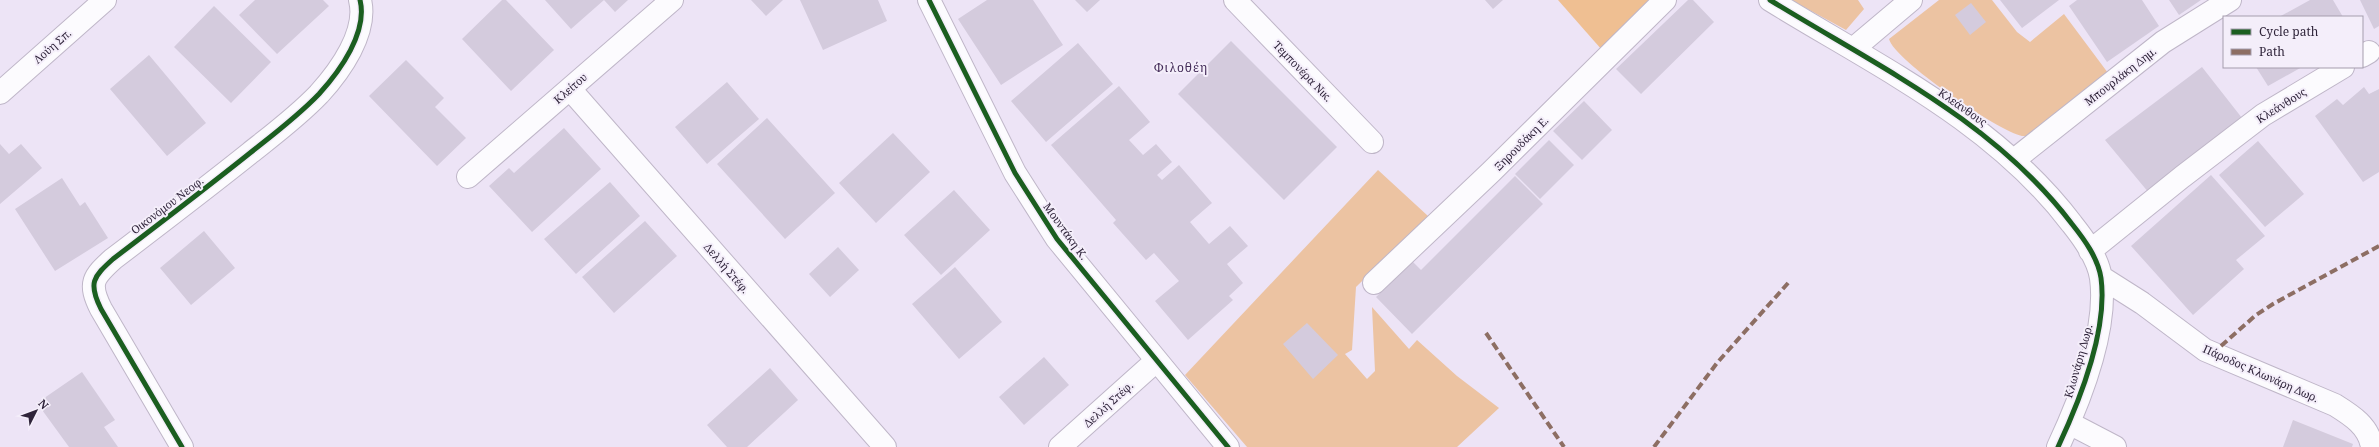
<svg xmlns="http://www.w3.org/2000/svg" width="2379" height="447" font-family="'Noto Serif',serif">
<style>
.green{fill:#ecc3a2}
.forest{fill:#efbf92}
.building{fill:#d4cbdd}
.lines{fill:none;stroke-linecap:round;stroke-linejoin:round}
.minor-casing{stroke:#bfb6c8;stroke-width:24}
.minor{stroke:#fcfbfe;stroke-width:22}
.quiet{stroke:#8d6e63;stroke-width:4;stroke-dasharray:8 4;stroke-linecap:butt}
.cycleway-casing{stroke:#f4eefa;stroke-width:8}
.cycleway{stroke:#1b5e20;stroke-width:5}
.labels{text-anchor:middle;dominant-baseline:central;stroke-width:4;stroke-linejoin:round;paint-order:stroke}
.street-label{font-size:11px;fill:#2f243a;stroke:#f4eefa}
.neighbourhood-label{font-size:12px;letter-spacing:1px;fill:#442c59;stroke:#f4eefa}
</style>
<rect width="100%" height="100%" fill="#ede4f6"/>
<path class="green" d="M1791,0h67l6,9 -18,21z
M1939,0h53l25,32 13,10 34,-28 44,59 -77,63c-3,0 -7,0 -9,0 -24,-5 -128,-76 -133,-97z
M1378,170l50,46 -72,71 -4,63 -7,4 22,25 8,-8 -3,-64 37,42 8,-9 40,36 42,32 -42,39h-210l-62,-72z"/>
<path class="forest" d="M1558,0h92l-48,50z"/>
<path class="building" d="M255,0h68l6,6 -52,48 -38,-39z
M502,0h4l48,50 -43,41 -49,-52z
M545,0h59l-33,29z
M604,0h24l-13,12z
M751,0h32l-17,16z
M800,0h78l9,21 -64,29z
M987,0h46l30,45 -62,40 -43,-66z
M1075,0h25l-13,12z
M1485,0h18l-10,9z
M1688,0h5l21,22 -73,72 -25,-25z
M2000,0h59l-37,28z
M2077,0h65l17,26 -52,36 -38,-56z
M2169,0h32l-22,15z
M2310,0h23l10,17h-64z
M2360,0h19v26l-5,3z
M1971,3l15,19 -16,13 -15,-20z
M214,6l57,56 -40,41 -57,-56z
M1231,41l106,106 -53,53 -106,-106z
M1078,43l35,41 -67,58 -35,-41z
M149,55l57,68 -39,33 -57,-67z
M406,60l38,38 -9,9 31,31 -29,28 -68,-70z
M2202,67l40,51 -93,75 -44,-53z
M2256,67h46l-34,19z
M727,82l32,37 -52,45 -32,-37z
M1119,86l31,36 -21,18 14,15 13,-11 16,18 -15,13 5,5 17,-15 33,38 -22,19 19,22 21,-18 18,20 -21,18 16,19 -14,13 4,4 -45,40 -33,-39 24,-20 -25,-28 -8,7 -33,-37 3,-3 -65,-75z
M2364,87l5,7 10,-5v83l-16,10 -48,-66 22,-17 6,6z
M1584,101l28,29 -30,30 -29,-29z
M767,118l68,75 -50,46 -68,-75z
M564,128l37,41 -69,63 -43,-46 20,-18 5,5z
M893,133l37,39 -54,51 -37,-40z
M1549,140l25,25 -34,34 -25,-25z
M2258,141l46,53 -39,33 -46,-52z
M0,144l9,10 12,-10 21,24 -42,36z
M2211,175l54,61 -29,24 8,9 -51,46 -62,-69z
M1515,176l28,28 -131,130 -36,-37 37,-35 8,8z
M62,178l18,28 5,-4 23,36 -53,33 -40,-62z
M610,182l30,34 -64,58 -32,-35z
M954,190l36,40 -49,45 -37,-40z
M645,221l32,35 -63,57 -32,-36z
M204,231l31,37 -44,37 -31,-37z
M838,247l21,23 -29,27 -21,-23z
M955,267l47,55 -43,37 -47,-55z
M1307,323l31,32 -25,24 -30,-35z
M1044,357l25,28 -45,40 -25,-28z
M770,368l28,32 -51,47h-20l-20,-22z
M82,372l33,48 -11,7 14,20h-49l-32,-44z
M2293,420l60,24 -1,3h-69z"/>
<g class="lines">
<defs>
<path id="minor" d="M929,0l86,173 42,66 171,208
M1235,0l137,142
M1770,0c107,66 224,121 302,224 12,15 26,34 29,54 7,52 -21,122 -43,169
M1853,49l58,-49
M2362,56l7,-4
M570,89l315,358
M0,93l105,-93
M2014,160l149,-118 67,-42
M468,177l204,-177
M2090,251l92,-74 81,-62 80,-48
M2101,277l41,26 63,47 130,55c16,10 34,21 37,42
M1374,283l117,-111 174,-172
M2069,423l46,24
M182,447l-81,-138c-13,-26 -8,-32 12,-50 46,-35 92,-70 137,-106 24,-19 48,-37 69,-59 21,-23 49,-62 41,-94
M1060,447l96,-86"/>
</defs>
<use href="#minor" class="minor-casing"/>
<use href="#minor" class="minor"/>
<path class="quiet" d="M1486,333l78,114
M2212,354l44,-39 17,-11 106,-58
M1654,447l63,-84 72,-81"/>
<defs>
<path id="cycleway" d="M929,0l86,173 42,66 171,208
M1770,0c107,66 224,121 302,224 12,15 26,34 29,54 7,52 -21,122 -43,169
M182,447l-81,-138c-13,-26 -8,-32 12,-50 46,-35 92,-70 137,-106 24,-19 48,-37 69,-59 21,-23 49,-62 41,-94"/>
</defs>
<use href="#cycleway" class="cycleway-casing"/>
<use href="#cycleway" class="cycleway"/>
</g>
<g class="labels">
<g class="street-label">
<text transform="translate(52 46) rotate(-41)">Λούη Σπ.</text>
<text transform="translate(1303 71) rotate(46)">Τεμπονέρα Νικ.</text>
<text transform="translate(2120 76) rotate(-38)">Μπουρλάκη Δημ.</text>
<text transform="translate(570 88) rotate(-41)">Κλείτου</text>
<text transform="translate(2281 105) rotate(-32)">Κλεάνθους</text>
<text transform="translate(1963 107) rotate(35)">Κλεάνθους</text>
<text transform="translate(1521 143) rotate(-45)">Ξηρουδάκη Ε.</text>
<text transform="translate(167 205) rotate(-37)">Οικονόμου Νεοφ.</text>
<text transform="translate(1066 231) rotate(54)">Μουντάκη Κ.</text>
<text transform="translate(727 268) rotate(49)">Δελλή Στέφ.</text>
<text transform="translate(2078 361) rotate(-74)">Κλωνάρη Δωρ.</text>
<text transform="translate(2261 373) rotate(24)">Πάροδος Κλωνάρη Δωρ.</text>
<text transform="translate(1108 404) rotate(-42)">Δελλή Στέφ.</text>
</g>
<g class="neighbourhood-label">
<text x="1181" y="67">Φιλοθέη</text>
</g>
</g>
<rect x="2223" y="16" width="140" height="52" fill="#f4eefa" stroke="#a59dad"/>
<rect x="2231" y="29" width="20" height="6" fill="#1b5e20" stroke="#a59dad"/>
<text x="2259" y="36" font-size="12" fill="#2f243a">Cycle path</text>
<rect x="2231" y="49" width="20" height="6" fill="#8d6e63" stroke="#a59dad"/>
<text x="2259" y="56" font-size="12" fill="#2f243a">Path</text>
<g transform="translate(36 411) rotate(48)" stroke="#f4eefa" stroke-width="3" paint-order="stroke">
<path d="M0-3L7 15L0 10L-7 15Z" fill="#2f243a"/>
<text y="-6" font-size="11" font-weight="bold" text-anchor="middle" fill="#2f243a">N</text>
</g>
</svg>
